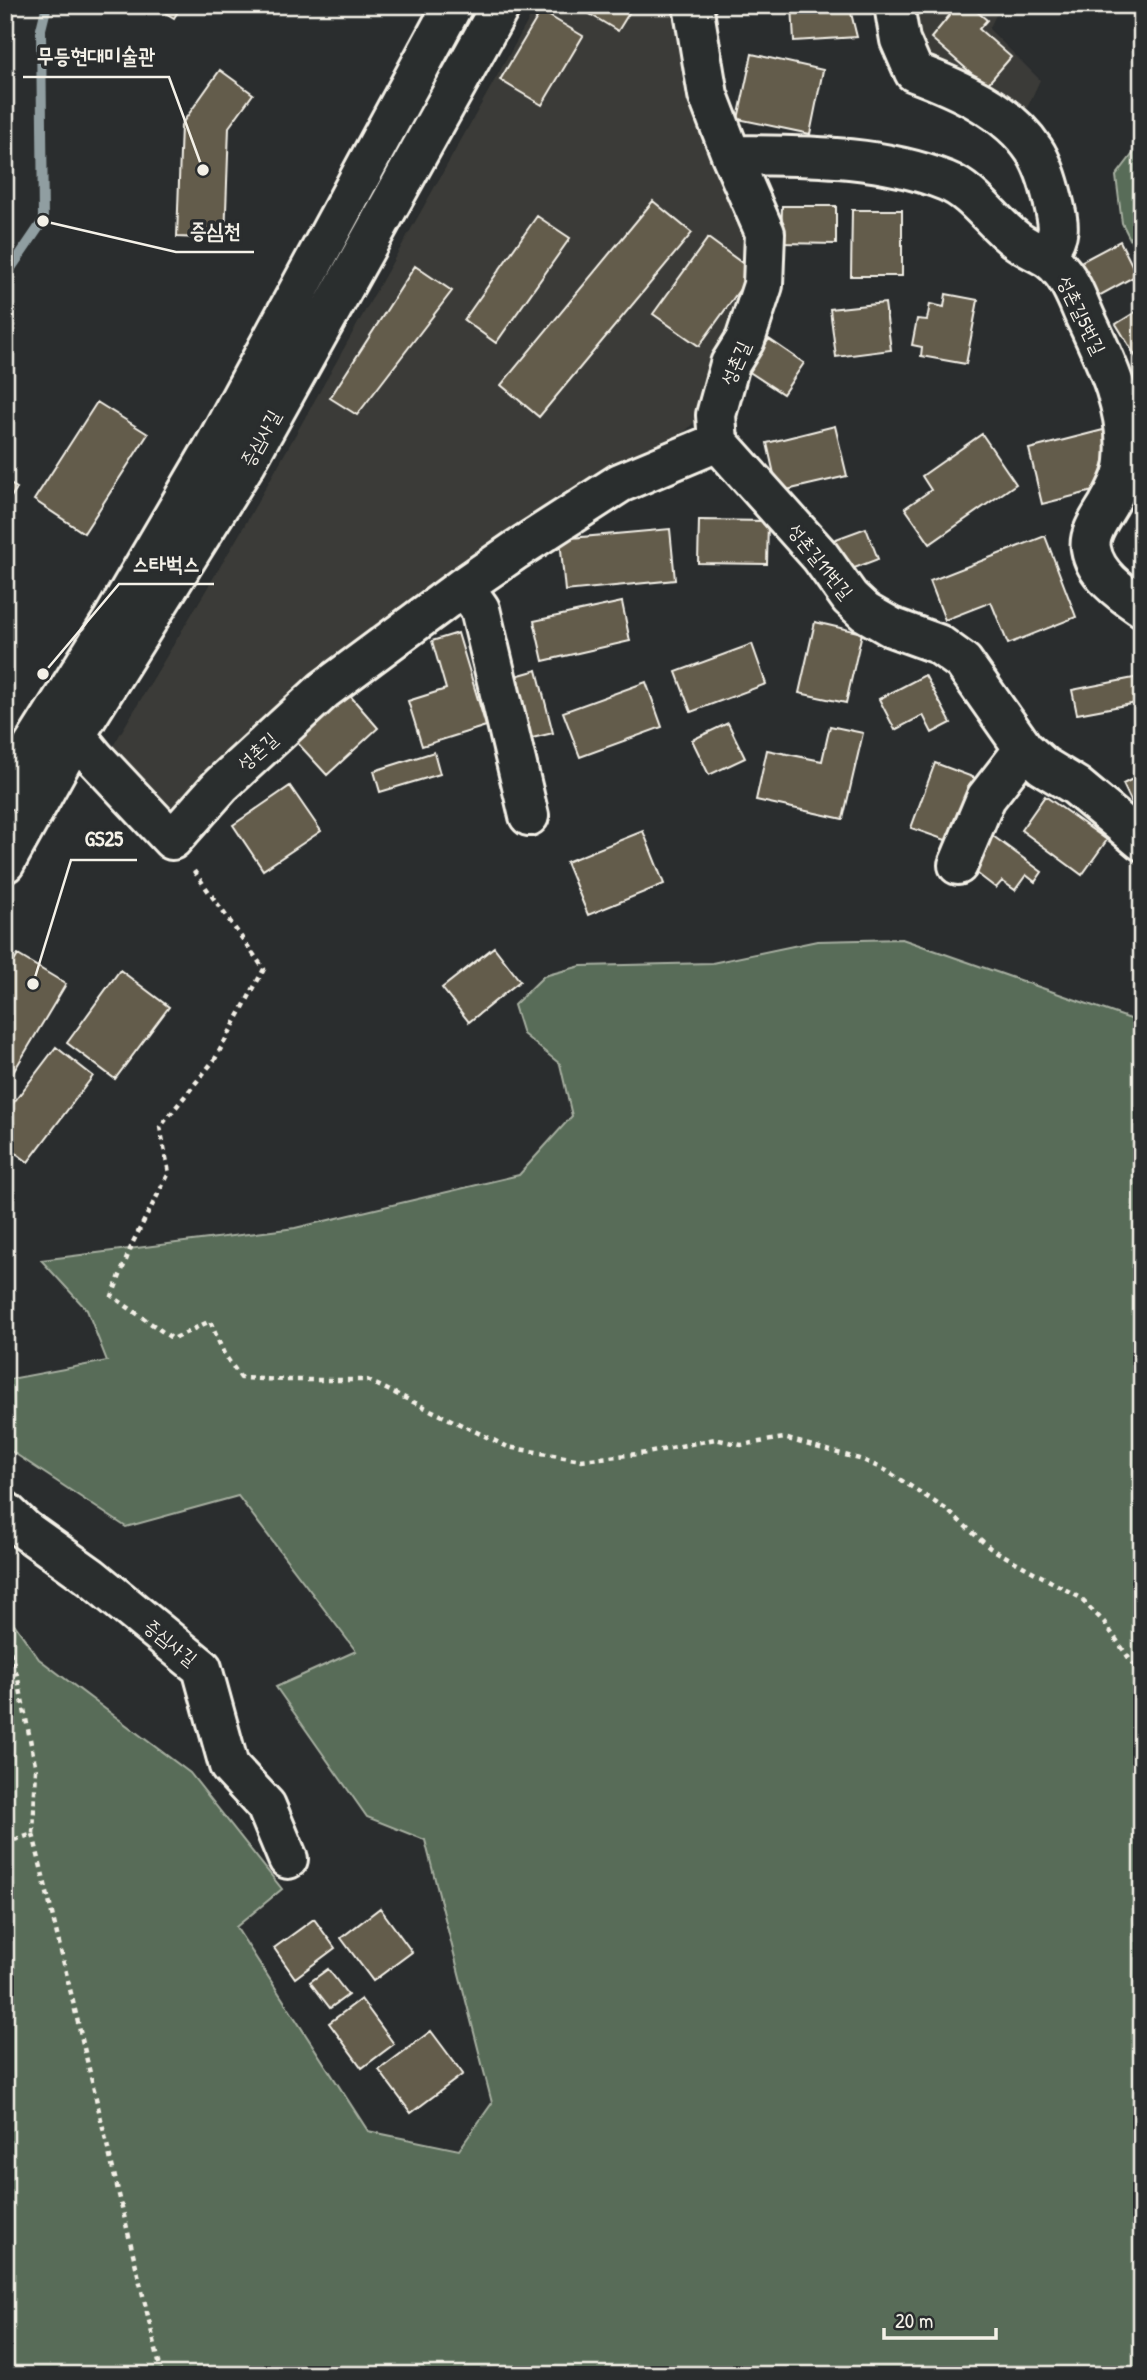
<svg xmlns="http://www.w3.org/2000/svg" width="1147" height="2380" font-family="'Patrick Hand','Poor Story',sans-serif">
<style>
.built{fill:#3b3b37}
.green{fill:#586c58;stroke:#a6aea0;stroke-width:2}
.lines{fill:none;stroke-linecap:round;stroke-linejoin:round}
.stream{stroke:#909ea1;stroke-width:10}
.building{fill:#645b4c;stroke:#f4f1e8;stroke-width:2}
.minor-casing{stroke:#f4f1e8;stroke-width:44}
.path{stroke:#f4f1e8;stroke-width:4.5;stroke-dasharray:5 5;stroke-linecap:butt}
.minor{stroke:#2a2d2e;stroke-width:38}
.labels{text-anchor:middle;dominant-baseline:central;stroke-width:7;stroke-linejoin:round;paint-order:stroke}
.street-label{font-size:19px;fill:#f4f1e8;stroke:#2a2d2e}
.leader{fill:none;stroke:#f4f1e8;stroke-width:2.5}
.callout-dot{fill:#f4f1e8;stroke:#2a2d2e;stroke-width:2.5}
.callout-label{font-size:21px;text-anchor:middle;font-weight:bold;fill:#f4f1e8;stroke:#2a2d2e;stroke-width:7;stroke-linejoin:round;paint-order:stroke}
</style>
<rect width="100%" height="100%" fill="#2a2d2e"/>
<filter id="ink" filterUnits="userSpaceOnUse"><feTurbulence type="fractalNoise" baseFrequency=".0143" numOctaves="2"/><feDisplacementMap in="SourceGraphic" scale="14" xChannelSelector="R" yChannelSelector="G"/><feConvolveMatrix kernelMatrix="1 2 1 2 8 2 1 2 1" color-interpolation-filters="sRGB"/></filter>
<g filter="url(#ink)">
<path class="built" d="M537,5h140l5,73 55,131 18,72 -51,132 -36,35 -109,47 -148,118 -247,211 -51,-78 126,-211z
M910,5h91l-12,24 51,51 -20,43 -88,-58z"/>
<path class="green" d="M1142,142v121l-20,-40 -6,-47z
M902,939l240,84v1352h-1137v-764l34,48 151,114 92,116 -46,38 132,204 91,19 33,-47 -67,-263 -58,-23 -91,-130 80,-36 -118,-155 -112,31 -121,-80v-67l102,-19 -20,-51 -46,-50 254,-32 224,-53 53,-59 -12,-52 -37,-30 -9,-29 30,-29 37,-10 131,-3 105,-22z"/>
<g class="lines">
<path class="stream" d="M5,277l38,-56 -2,-192 6,-24"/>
</g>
<path class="building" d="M152,5h30l-8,13z
M593,5h41l-16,26 -30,-18z
M792,5h57l8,32 -63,4z
M958,5h11l18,15 -8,9 32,28 -25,29 -55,-48z
M541,11l42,25 -41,69 -42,-25z
M752,54l71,16 -13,64 -72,-15z
M220,70l33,24 -24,33 -4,112 -48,-2 4,-112z
M653,201l39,32 -153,184 -38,-32z
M782,206h54v38l-55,-1z
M852,210h50v66h-51z
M537,216l33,22 -74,105 -32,-23z
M708,238l45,33 -54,75 -46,-32z
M1120,241l17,34 -42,23 -18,-34z
M415,266l37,25 -95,124 -27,-17z
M946,294l32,6 -12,64 -45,-8 1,-9 -10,-2 5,-26 10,1 3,-16 14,3z
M885,303l6,47 -55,7 -6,-48z
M1142,308v45l-6,4 -20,-33z
M769,339l35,24 -21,31 -35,-23z
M97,402l51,32 -64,99 -50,-33z
M835,426l12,50 -69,16 -11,-49z
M1107,429l8,31 -14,29 -59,15 -13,-55z
M982,434l34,50 -86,60 -25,-36 26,-18 -9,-14z
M5,481l12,7 -12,18z
M699,520l69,1 -1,43 -69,-1z
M866,528l12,31 -34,13 -11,-32z
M670,529l5,51 -110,11 -5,-52z
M1045,536l31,81 -68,27 -17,-42 -46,18 -15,-39z
M622,602l8,39 -87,20 -9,-40z
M815,622l47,11 -16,70 -47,-10z
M458,633l28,93 -64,20 -14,-45 38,-12 -14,-48z
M752,644l14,40 -75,28 -15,-40z
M537,670l16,63 -25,6 -16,-62z
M925,675l26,48 -19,10 -9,-18 -28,15 -16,-31z
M1139,677l3,25 -65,12 -5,-24z
M646,682l16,45 -82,30 -17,-45z
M346,691l32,37 -51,47 -34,-37z
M728,723l17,35 -36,17 -17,-35z
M830,726l33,7 -20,86 -87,-19 11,-50 55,11z
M434,752l6,22 -60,18 -6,-21z
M935,763l43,16 -24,64 -43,-15z
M1142,774v50l-19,-40z
M290,786l31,45 -58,39 -30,-45z
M1045,796l62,44 -25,35 -61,-45z
M643,831l21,53 -76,31 -22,-53z
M993,836l49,36 -7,10 -9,-7 -11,15 -13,-9 -6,7 -26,-20z
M494,947l26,34 -51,41 -27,-34z
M18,955l48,29 -61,102v-109z
M120,970l49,37 -54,72 -48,-36z
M56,1047l37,29 -65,86 -23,-17v-31z
M380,1908l32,44 -39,29 -32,-43z
M314,1919l21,29 -40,30 -21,-30z
M328,1969l20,26 -18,13 -20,-26z
M361,1999l33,45 -32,24 -33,-45z
M431,2031l32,43 -52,39 -32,-43z"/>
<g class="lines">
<defs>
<path id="minor" d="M693,5l15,90 23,60 34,78 -2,52 -18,55 -15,24 -14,51 2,27
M894,5l6,35 14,32c43,16 94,38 120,78 10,15 15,33 19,50 6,25 9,34 -7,55
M731,155c73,1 146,-1 215,26 28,11 46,41 69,58 16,13 33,14 47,33 11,13 17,32 24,47 21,44 44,92 39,142 -1,16 -10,31 -17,44 -7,12 -20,29 -17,44 4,26 31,44 51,58
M718,442l102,114 30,42 15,14 26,15 47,17 25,18 61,87 19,17 33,20 66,55
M464,586l16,23 49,207
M76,735l18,22 78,83 49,-55 103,-95 140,-104 52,-36 104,-67 98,-41
M5,791l108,-172 102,-174 238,-440
M5,863l71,-128 170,-272 255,-458
M958,865l28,-67 38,-49
M5,1511l20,19 66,47 111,91 27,98 37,40 22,53"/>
</defs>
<use href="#minor" class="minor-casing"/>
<path class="path" d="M194,871l70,98 -49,90 -55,68 9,46 -36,69 -21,54 61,43 37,-18 14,33 17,24 45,2h81l141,67 73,13 66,-7 68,-14 26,6 43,-7 79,22 24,11 60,39 43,38 89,49 25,25 38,55
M5,1632l13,47 18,90 -3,65 -28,9
M33,1834l129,541"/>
<use href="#minor" class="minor"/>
</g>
</g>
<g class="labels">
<g class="street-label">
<text transform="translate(1082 315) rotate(64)">성촌길5번길</text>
<text transform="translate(735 363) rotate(-67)">성촌길</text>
<text transform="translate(260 438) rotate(-61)">증심사길</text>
<text transform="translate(821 561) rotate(51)">성촌길11번길</text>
<text transform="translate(257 751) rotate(-42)">성촌길</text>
<text transform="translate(171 1642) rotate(39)">증심사길</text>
</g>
</g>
<path class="leader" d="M203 170L169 77H23M43 221L176 252H254M43 674L119 584H214M33 984L71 860H137"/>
<g class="callout-dot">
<circle cx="203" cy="170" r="7"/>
<circle cx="43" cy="221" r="7"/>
<circle cx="43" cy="674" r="7"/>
<circle cx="33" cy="984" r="7"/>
</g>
<g class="callout-label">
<text x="96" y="63">무등현대미술관</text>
<text x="215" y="238">증심천</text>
<text x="166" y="571">스타벅스</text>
<text x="104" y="846">GS25</text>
</g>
<rect width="1147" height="2380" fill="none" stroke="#2a2d2e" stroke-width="28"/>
<rect x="14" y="14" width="1119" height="2352" fill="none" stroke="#f4f1e8" stroke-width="2.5" filter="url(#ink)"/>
<path d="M884 2328v10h112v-10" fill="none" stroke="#f4f1e8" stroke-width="3.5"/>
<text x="895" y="2328" font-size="21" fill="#f4f1e8" stroke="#2a2d2e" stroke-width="5" paint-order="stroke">20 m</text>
</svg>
